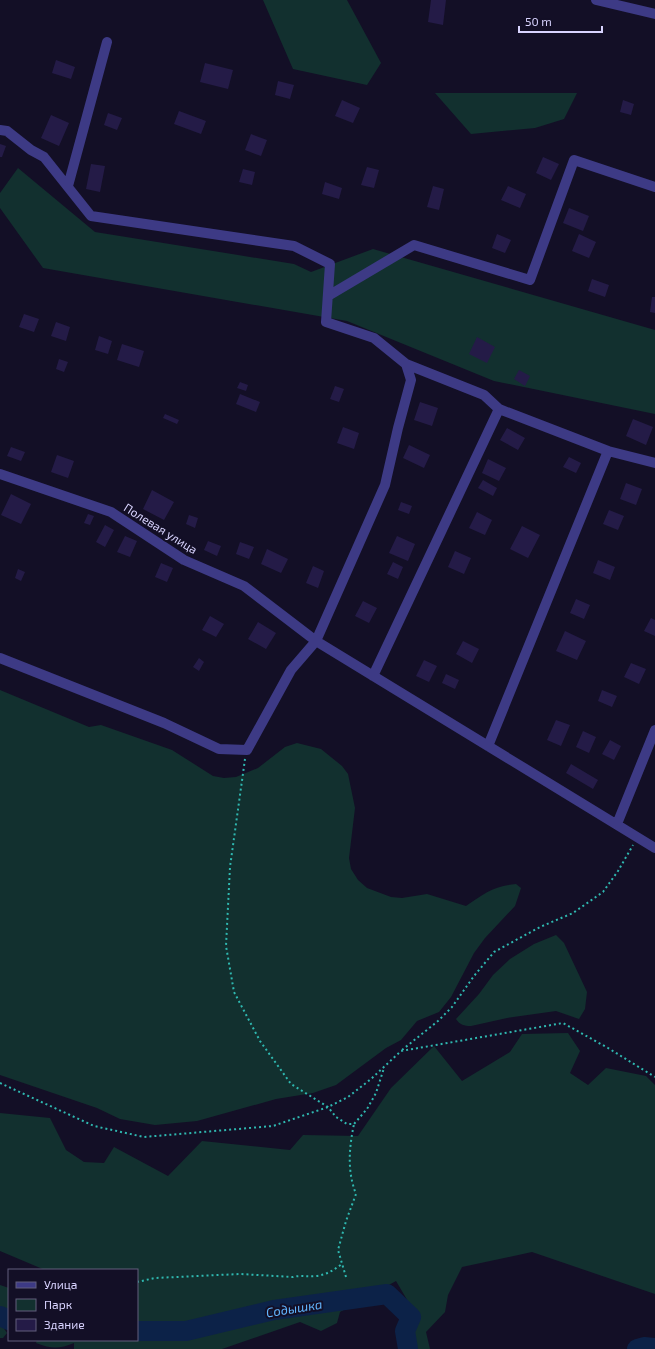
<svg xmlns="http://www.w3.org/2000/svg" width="655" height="1349" font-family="'Exo 2',sans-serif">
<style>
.green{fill:#12302f}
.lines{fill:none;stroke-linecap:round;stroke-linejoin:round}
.river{stroke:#0c2248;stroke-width:20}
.building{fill:#241b47}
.path{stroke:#2fb8b0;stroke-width:2;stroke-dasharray:2 3;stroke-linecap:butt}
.minor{stroke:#3d3a85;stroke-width:10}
.labels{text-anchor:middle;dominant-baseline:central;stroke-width:4;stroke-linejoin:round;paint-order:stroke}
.street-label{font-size:12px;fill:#d9d4ff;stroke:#130f26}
.water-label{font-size:13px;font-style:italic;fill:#62b6ff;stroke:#130f26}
</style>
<rect width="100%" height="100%" fill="#130f26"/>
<path class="green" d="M263,0h84l34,63 -14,22 -74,-16z
M435,93h142l-13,26 -29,9 -64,6z
M18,168l77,64 199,32 17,8 62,-23 282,81v84l-161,-33 -147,-60 -304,-53 -43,-60v-15z
M0,690l89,37 12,-2 71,25 41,26 11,2 12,-1 22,-9 27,-21 12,-4 24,6 21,17 6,8 7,34 -6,50 2,11 7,11 9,8 24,9 11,1 25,-4 39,12c18,-12 27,-20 50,-22l5,4 -6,18 -30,32 -11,15 -23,44 -12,15 -22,9 -16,19 -15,8 -50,37 -23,8 -37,6 -79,22 -42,4 -35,-6 -23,-11 -97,-33z
M556,935l8,8 23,49 -2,17 -6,10 -23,-8 -49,7 -36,8c-7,0 -11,-1 -15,-7l23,-25 14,-19 17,-16 24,-15z
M568,1033l12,18 -10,22 18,12 18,-17 40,8 9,9v209l-123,-42 -70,15 -14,28 -3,17 -19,20 4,17h-16l-3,-12 -2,-34 -13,-22 -56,31 -3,11 -16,8 -21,-9 -78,27h-148v-6c-15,6 -22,6 -38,0l1,-3h100v-70h-92l-45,-19v-138l50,5 16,32 18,12 20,1 10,-16 54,29 34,-35 88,9 13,-15 55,1 33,-48 43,-42 28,35 48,-29 12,-18z
M0,1285l9,3v30l-8,6 6,9 -4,5h-3z"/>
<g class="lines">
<path class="river" d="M0,1316l9,4
M137,1331h49l88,-21 113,-16 24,23 -6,14 3,18
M637,1349l7,-2 11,1"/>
</g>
<path class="building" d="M431,0h15l-3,25 -15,-3z
M56,60l19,7 -4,12 -19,-6z
M205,63l28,7 -5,19 -28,-7z
M278,81l16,4 -4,14 -15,-4z
M342,100l18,8 -7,15 -18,-7z
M623,100l11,4 -3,11 -11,-3z
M179,111l27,10 -5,13 -27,-10z
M108,113l14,5 -5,12 -13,-5z
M51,115l18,8 -10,23 -18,-8z
M251,134l16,6 -6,16 -16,-6z
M0,144l6,2 -4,11h-2z
M543,157l16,7 -8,16 -15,-7z
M91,164l14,2 -5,26 -14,-3z
M367,167l12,3 -5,18 -13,-3z
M243,169l12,3 -3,13 -13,-3z
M325,182l17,6 -3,11 -17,-5z
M433,186l11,3 -5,21 -12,-3z
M508,186l18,8 -6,14 -19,-8z
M569,208l20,8 -6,15 -20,-8z
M497,234l14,6 -6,13 -13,-5z
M579,234l17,8 -7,16 -17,-7z
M592,279l17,6 -4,12 -17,-6z
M652,297h3v16l-5,-1z
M24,314l15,5 -5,13 -15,-5z
M56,322l14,5 -4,14 -15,-5z
M99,336l13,5 -4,13 -13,-4z
M477,337l18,10 -8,16 -18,-9z
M122,344l22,7 -5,16 -22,-7z
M59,359l9,3 -4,10 -8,-3z
M519,370l11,6 -5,10 -11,-7z
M240,382l8,3 -2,6 -9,-3z
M335,386l9,3 -5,13 -9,-3z
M240,394l20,8 -4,10 -20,-8z
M420,402l18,6 -6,18 -18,-6z
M165,414l14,6 -2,4 -14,-6z
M633,419l20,8 -7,18 -20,-9z
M343,427l16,6 -5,16 -17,-6z
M507,428l18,10 -7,12 -18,-10z
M409,445l21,10 -6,13 -21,-10z
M11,447l14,5 -4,9 -14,-5z
M57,455l17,6 -6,17 -17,-6z
M569,457l12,6 -5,10 -13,-6z
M488,459l18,9 -7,13 -17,-8z
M483,480l14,8 -4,8 -15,-8z
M626,483l16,6 -6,16 -16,-6z
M152,490l22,12 -10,18 -21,-11z
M11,494l20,10 -10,20 -20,-9z
M401,502l11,4 -3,8 -11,-4z
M609,510l15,6 -6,14 -15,-6z
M477,512l15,8 -7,15 -16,-7z
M88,514l6,2 -4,9 -6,-2z
M189,515l9,3 -3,10 -9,-4z
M105,525l9,5 -9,17 -9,-5z
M522,526l18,9 -12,23 -18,-9z
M125,536l12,5 -7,16 -13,-5z
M397,536l18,8 -7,17 -19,-8z
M208,541l13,5 -4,10 -13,-6z
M240,542l14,5 -5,12 -13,-5z
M267,549l21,10 -7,14 -20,-9z
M455,551l16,7 -7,16 -16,-7z
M598,560l17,7 -5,13 -17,-7z
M393,562l10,5 -5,12 -11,-5z
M161,563l12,5 -6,14 -12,-5z
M313,566l11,5 -6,17 -12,-5z
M18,569l7,3 -4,9 -6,-3z
M576,599l14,6 -6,14 -14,-6z
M363,601l14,7 -8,15 -14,-7z
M210,616l14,8 -8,13 -14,-7z
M651,618l4,2v16l-11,-5z
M258,622l18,11 -10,16 -18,-10z
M565,631l21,10 -9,19 -21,-9z
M463,641l16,8 -7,14 -16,-9z
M199,658l5,4 -5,9 -6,-4z
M424,660l13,6 -8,16 -13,-6z
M631,663l15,6 -7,15 -15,-7z
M446,674l13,6 -4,9 -13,-6z
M602,690l15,6 -5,11 -14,-6z
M556,720l14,5 -9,21 -14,-6z
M583,731l13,6 -7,16 -13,-6z
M610,740l11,6 -7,14 -12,-6z
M571,764l27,16 -5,9 -27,-16z"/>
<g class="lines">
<path class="path" d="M245,759l-15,108 -4,79 8,46 26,49 31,43 37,23 8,10 11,7h7l13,-15 9,-16 8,-25
M402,1050l36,-29 14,-14 22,-31 20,-24 46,-25 33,-14 30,-21 15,-21 15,-26
M0,1083l94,43 50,11 129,-11 55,-19 20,-10 23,-18 30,-28 162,-28 45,25 47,29
M346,1277l-8,-27 8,-29 10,-27c-9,-23 -7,-46 -2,-70
M137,1282l18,-4 85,-4 53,3c8,-2 15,0 23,-1 10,-1 18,-6 26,-12"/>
<path class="minor" d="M596,0l59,14
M0,130l7,1 24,19 13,7 47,59 203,30 36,18 -4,58 48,16 32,26 5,16 -13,48 -13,57 -69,156 -25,29 -44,80 -28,-1 -55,-26 -164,-65
M68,186l39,-144
M328,296l86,-51 116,35 44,-120 81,27
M406,364l78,31 15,14
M0,474l111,38 73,48 60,26 72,55 339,207
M373,676l126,-267 109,42
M488,746l120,-295 47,12
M617,824l38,-94"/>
</g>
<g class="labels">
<g class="street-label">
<text transform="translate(161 528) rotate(32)">Полевая улица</text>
</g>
<g class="water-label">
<text transform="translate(294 1308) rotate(-9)">Содышка</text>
</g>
</g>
<rect x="8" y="1269" width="130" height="72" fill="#130f26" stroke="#625e7d"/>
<rect x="16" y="1282" width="20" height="6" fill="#3d3a85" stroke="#625e7d"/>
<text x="44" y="1289" font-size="12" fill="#d9d4ff">Улица</text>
<rect x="16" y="1299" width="20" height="12" fill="#12302f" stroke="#625e7d"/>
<text x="44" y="1309" font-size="12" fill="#d9d4ff">Парк</text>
<rect x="16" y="1319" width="20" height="12" fill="#241b47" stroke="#625e7d"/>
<text x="44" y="1329" font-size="12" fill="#d9d4ff">Здание</text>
<path d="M519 26v6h83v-6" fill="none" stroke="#d9d4ff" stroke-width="2"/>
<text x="525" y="26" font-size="12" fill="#d9d4ff" stroke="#130f26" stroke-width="3" paint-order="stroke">50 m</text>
</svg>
